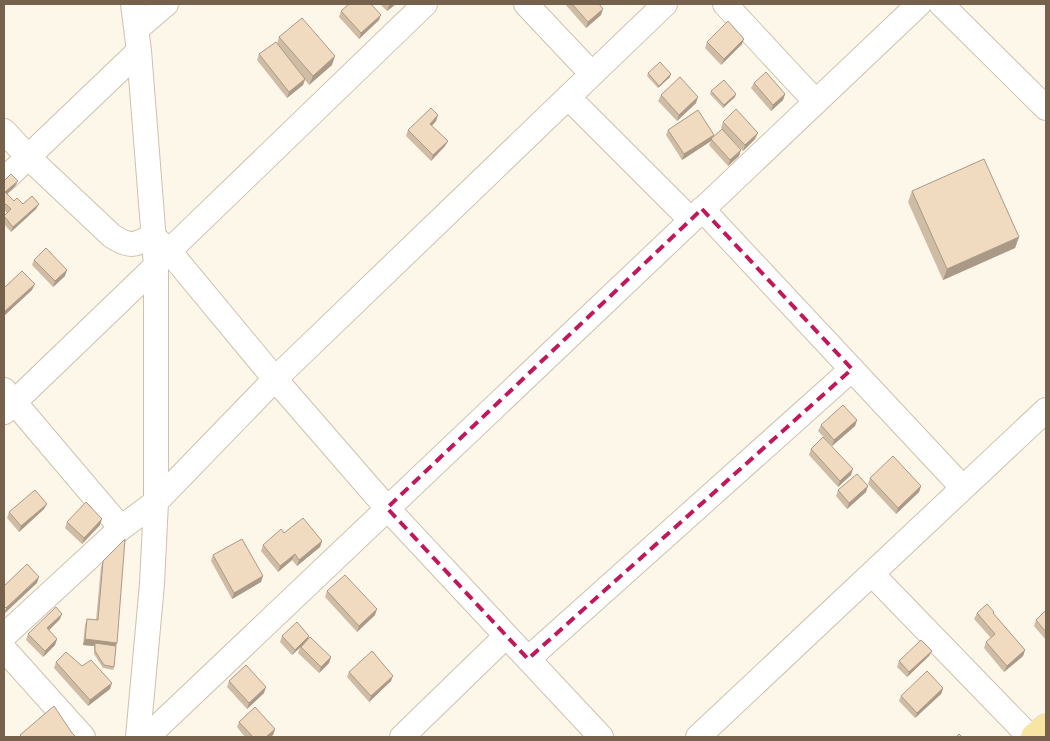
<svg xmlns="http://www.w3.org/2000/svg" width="1050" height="741" font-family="'Sofia Sans Condensed',sans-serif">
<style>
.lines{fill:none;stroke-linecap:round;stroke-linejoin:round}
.minor-casing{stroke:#cec1ae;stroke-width:26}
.major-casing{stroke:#dbd6d0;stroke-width:29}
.minor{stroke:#fff;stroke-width:24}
.major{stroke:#f8e5a3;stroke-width:28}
.wall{fill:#cfbca5}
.shaded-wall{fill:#a99986}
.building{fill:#f1dbc0;stroke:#a99986}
.marked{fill:none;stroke:#c2185b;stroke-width:4;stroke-dasharray:10 6;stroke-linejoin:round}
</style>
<rect width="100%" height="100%" fill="#fcf7e8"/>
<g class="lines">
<defs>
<path id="minor" d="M133,4l6,47 17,215v236l-4,82 -14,153
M526,4l66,70
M725,4l91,98
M941,4l105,104
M137,29l29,-25
M568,97l123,123
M4,131l24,26 84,79c19,12 22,9 41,0l16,15 106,128 112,129 214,229
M4,180l135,-129
M702,209l261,279
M169,251l256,-247
M4,390l117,138
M4,412l152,-146
M872,574l158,163
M4,636l117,-108 35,-26 119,-123 390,-375
M4,649l79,88
M528,659l324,-290
M147,737l772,-733
M402,737l103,-100
M698,737l348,-327"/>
<path id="major" d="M1035,737l11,-9"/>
</defs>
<use href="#minor" class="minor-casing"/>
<use href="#major" class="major-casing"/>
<use href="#minor" class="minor"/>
<use href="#major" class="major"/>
</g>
<path class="wall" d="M380,4h16l-9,7z
M565,4h34l2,11 -15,13z
M341,11l38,9 -20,19 -20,-22z
M279,37l53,28 -23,20 -4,-5 -2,5 -16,13 -30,-38 2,-6 18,-10z
M707,42l35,2 -21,21 -16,-17z
M648,73l22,4 -12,11 -11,-12z
M754,83l31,11 -2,6 -12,11 -20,-23z
M711,91l24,6 -12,11 -13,-14z
M661,95l35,8 -19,18 -19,-20z
M438,115l-2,6 -4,5 16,15 -3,5 -14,15 -25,-25 2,-6z
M723,122l32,17 -12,12 -15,-15 11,20 -11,10 -19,-21 2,-4 -29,19 -16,-25 2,-5 44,8 10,-9 -1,-1z
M11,174l7,7 -3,5 -8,8 7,7 3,-3 6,6 9,-8 7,8 -3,5 -25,23 -7,-8v-8l3,-3 -3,-3v-29z
M912,191l107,46 -4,11 -72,32 -35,-78z
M34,260l31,16 -12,11 -21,-22z
M857,420l-2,6 -23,20 -14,-15 3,-6z
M811,449l40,26 -13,12 -29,-32z
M870,478l51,8 -2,6 -23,22 -28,-30z
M838,490l28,2 -19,17 -11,-13z
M44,509l-25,23 -12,-14 2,-6z
M67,522l33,3 -18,19 -17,-16z
M322,541l-2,6 -23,19 -5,-6 -14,12 -17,-21 2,-6z
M213,555l48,27 -29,17 -21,-38z
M103,561l13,85 -2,21 -1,3 -10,-2 -9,-14v-8l-11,-1 2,-20 2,-6 9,1 5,-53z
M327,591l48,24 -18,17 -32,-35z
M1046,610v30l-12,-14 2,-6z
M994,612l-1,2 32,36 -2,6 -19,16 -20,-24 2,-6 5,-4 -17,-19 3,-6z
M60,619l-11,11 8,9 -2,6 -12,12 -17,-17 2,-6z
M282,636l26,4 23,17 -2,6 -10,10 -21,-20 2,-5 -8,7 -12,-13z
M932,651l-3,5 -22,21 -10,-10 2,-6z
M56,662l54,27 -22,17 -34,-38z
M349,672l42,9 -22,21 -22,-25z
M229,681l35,12 -17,16 -20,-22z
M943,688l-2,6 -26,24 -16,-17 2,-5z
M239,722l36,7 -2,6 -3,2h-25l-8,-10z"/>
<path class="shaded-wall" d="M391,4h5l-9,7 2,-5z
M603,9l-2,6 -15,13 2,-6z
M381,15l-2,5 -20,19 2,-6z
M744,39l-2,5 -21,21 3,-6z
M335,56l-3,9 -23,20 4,-9z
M671,74l-1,3 -12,11 1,-2z
M305,79l-2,6 -16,13 2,-6z
M736,94l-1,3 -12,11 1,-3z
M785,94l-2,6 -12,11 2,-6z
M698,97l-2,6 -19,18 2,-6z
M438,115l-2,6 -8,9 2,-6z
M758,133l-3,6 -12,12 2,-6z
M714,135l-3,6 -29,19 2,-6z
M448,141l-3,5 -14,15 2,-6z
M741,150l-2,6 -11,10 2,-6z
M18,181l-3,5 -11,11 1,-5z
M39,204l-3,5 -25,23 2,-5z
M1019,237l-4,11 -72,32 4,-11z
M67,270l-2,6 -12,11 2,-6z
M35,284l-3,6 -28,26v-4z
M857,420l-2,6 -23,20 2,-6z
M853,469l-2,6 -13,12 2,-6z
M868,486l-2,6 -19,17 2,-6z
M921,486l-2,6 -23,22 2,-6z
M47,504l-3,5 -25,23 2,-6z
M102,519l-2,6 -18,19 2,-6z
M322,541l-2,6 -23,19 2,-6z
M295,554l-3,6 -14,12 2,-6z
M263,576l-2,6 -29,17 2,-6z
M39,577l-2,6 -33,31 2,-6z
M377,609l-2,6 -18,17 2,-6z
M62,614l-2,5 -15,15 2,-6z
M309,636l-2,5 -15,14 3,-5z
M57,639l-2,6 -12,12 2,-6z
M85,639l32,4 -2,6 -20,-6 -1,3 -11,-1z
M1025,650l-2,6 -19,16 3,-6z
M932,651l-3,5 -22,21 2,-5z
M331,657l-2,6 -10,10 2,-6z
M393,676l-2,5 -22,21 2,-6z
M112,683l-2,6 -22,17 2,-6z
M266,687l-2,6 -17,16 2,-6z
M943,688l-2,6 -26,24 2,-5z
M275,729l-2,6 -3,2h-4z"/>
<path class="building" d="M349,4h22l10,11 -20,18 -20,-22z
M572,4h27l4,5 -15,13z
M302,18l33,38 -22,20 -34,-39z
M728,21l16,18 -20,20 -17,-17z
M276,42l29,37 -16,13 -30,-38z
M660,62l11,12 -12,12 -11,-13z
M766,72l19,22 -12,11 -19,-22z
M680,77l18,20 -19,18 -18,-20z
M724,80l12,14 -12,11 -13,-14z
M431,108l7,7 -8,9 18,17 -15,14 -25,-25z
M736,109l22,24 -13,12 -22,-23z
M698,110l16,25 -30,19 -16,-24z
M722,129l19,21 -11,10 -19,-21z
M984,159l35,78 -72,32 -35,-78z
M11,174l7,7 -13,11 9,9 3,-3 6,6 9,-8 7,8 -26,23 -9,-11 7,-7 -5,-5 -2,2v-25z
M46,248l21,22 -12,11 -21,-21z
M22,271l13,13 -31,28v-24z
M843,405l14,15 -23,20 -13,-15z
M823,437l30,32 -13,12 -29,-32z
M893,456l28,30 -23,22 -28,-30z
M857,474l11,12 -19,17 -11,-13z
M35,490l12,14 -26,22 -12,-14z
M86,502l16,17 -18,19 -17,-16z
M303,518l19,23 -23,19 -4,-6 -15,12 -17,-21 18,-16 3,4z
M125,539l-8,104 -32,-4 2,-20 11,1 5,-59z
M242,539l21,37 -29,17 -21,-38z
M27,564l12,13 -33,31 -2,-2v-20z
M345,575l32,34 -18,17 -32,-35z
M987,604l7,8 -1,1 32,37 -18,16 -21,-24 9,-8 -18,-21z
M56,607l6,7 -15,14 10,11 -12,12 -17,-17z
M1046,610v22l-10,-12z
M297,622l12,14 -14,14 -13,-14z
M310,637l21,20 -10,10 -20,-20z
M921,640l11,11 -23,21 -10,-11z
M95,643l21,3 -2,21 -10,-2 -9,-14z
M372,651l21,25 -22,20 -22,-24z
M66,652l16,14 9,-6 21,23 -22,17 -34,-38z
M246,665l20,22 -17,16 -20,-22z
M927,671l16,17 -26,25 -16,-17z
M54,706l18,27 4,4h-54l-2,-2z
M255,707l20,22 -9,8h-13l-14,-15z
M959,734l3,3h-6z"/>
<path class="marked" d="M702,209l150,160 -324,290 -141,-151z"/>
<rect width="1050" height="741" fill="none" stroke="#76614c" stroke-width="10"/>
</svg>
